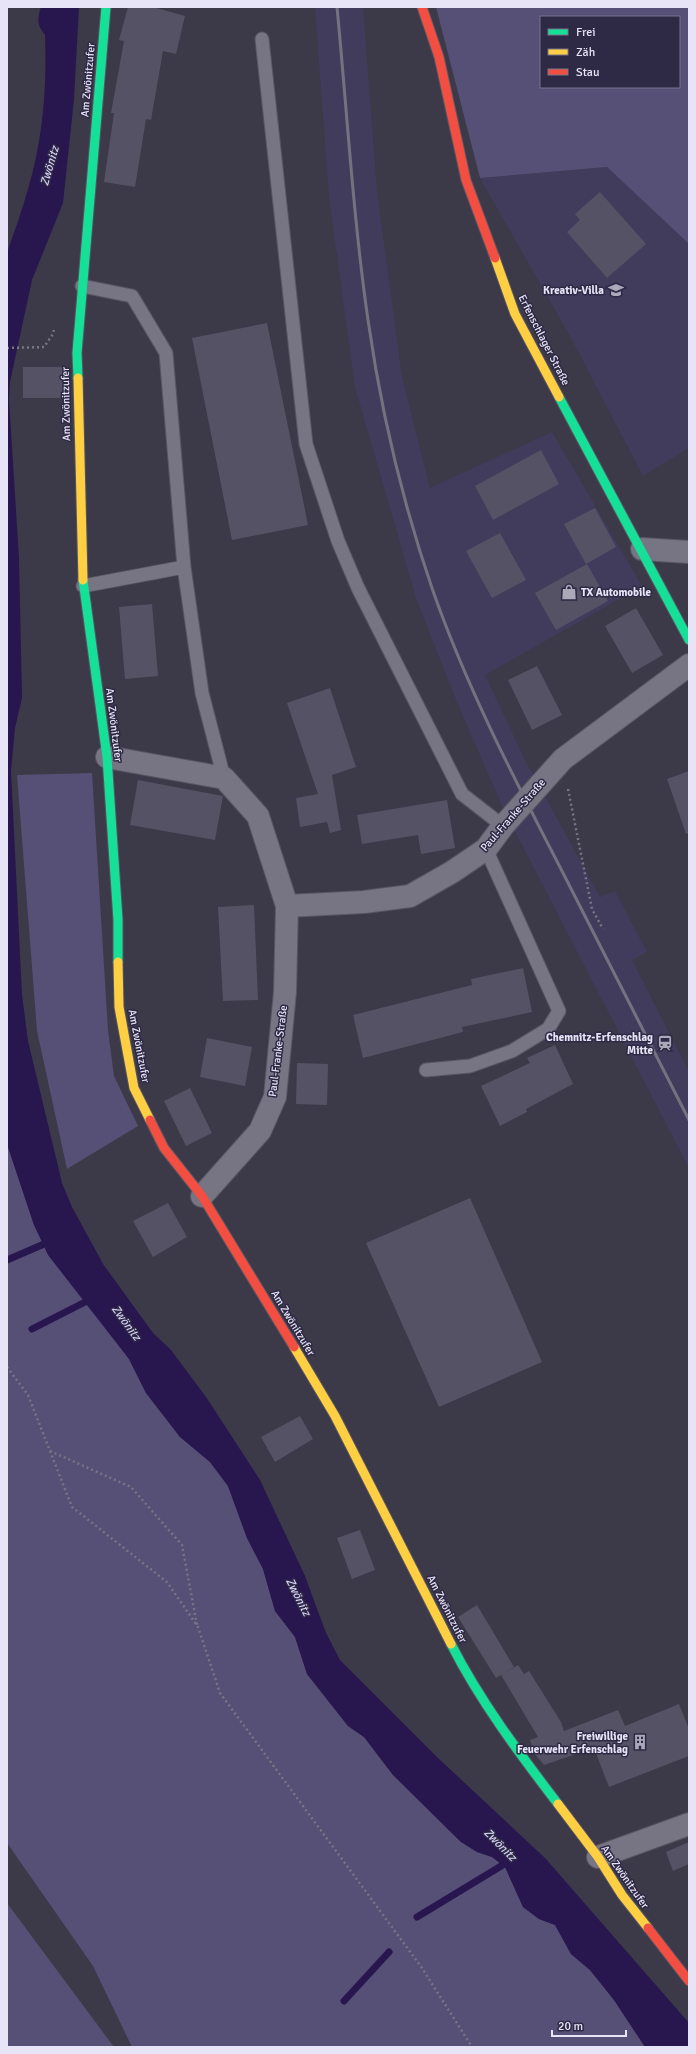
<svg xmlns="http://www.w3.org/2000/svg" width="696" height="2054" font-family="Signika,sans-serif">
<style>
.built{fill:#413c5c}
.green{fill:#564f76;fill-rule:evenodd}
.water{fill:#28164f}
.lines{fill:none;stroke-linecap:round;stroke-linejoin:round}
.stream{stroke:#28164f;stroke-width:7}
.building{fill:#565265}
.lane-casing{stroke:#585663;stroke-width:15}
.street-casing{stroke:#585663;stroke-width:24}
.fast-casing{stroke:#585663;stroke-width:11}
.slow-casing{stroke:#585663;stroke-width:11}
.jam-casing{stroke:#585663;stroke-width:11}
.path{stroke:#787584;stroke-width:2.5;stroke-dasharray:2 3;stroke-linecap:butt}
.lane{stroke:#777484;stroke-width:13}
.street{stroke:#777484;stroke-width:22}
.fast{stroke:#16e098;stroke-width:9}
.slow{stroke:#ffcf43;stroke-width:9}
.jam{stroke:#f24e42;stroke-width:9}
.rail{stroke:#757280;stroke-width:3}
.labels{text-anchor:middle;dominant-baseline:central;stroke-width:3;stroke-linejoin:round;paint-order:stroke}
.street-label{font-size:11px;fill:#e6e4f6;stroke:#2e2944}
.poi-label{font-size:11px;font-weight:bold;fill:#e6e4f6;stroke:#2e2944;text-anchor:end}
.water-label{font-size:12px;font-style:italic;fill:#d4cff6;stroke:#2e2944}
</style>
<rect width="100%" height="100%" fill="#3c3949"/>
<path class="built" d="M315,7h48l14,185 25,185 28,111 122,-56 90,154 -157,89 40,85 75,137 15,-6 32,61 -15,8 57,112v96l-185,-358 -48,-110 -40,-102 -61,-211 -26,-190z
M607,167l82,77v204l-46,28 -73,-140 -90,-158z"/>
<path class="green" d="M436,7h253v237l-82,-77 -127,11zM541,17h138v70h-138z
M92,773l16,257 6,46 24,50 -71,43 -30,-138 -20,-256z
M7,1144l27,81 95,134 17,34 34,44 30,25 18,24 19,52 16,31 12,42 20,26 12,37 41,52 16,11 29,38 68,67 16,10 15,5 13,10 18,40 16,12 16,6 16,29 19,16 24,30 31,47h-513l-39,-81 -86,-123z
M7,1903l107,144h-107z"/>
<path class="water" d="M41,7h38l-5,92 -11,104 -31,77 -22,102 -1,18 10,158 3,140 -7,30 -4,43 11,224 6,46 34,142 10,24 31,57 50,69 18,17 35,47 54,83 45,96 21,57 14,27 98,98 107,100 144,165v24h-44l-31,-47 -24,-30 -19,-16 -16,-29 -16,-6 -16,-12 -18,-40 -13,-10 -15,-5 -16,-10 -68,-67 -29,-38 -16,-11 -41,-52 -12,-37 -20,-26 -12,-42 -16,-31 -19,-52 -18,-24 -30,-25 -34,-44 -17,-34 -81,-104 -14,-30 -27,-81v-891c7,-21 15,-42 21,-64 15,-50 19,-102 17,-154 -8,-10 -8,-16 -4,-28z"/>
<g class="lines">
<path class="stream" d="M7,1260l44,-19
M32,1329l61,-31
M417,1917l94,-57
M344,2001l45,-49"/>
</g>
<path class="building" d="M128,7h25l32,9 -9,38 -13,-3 -12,69 -5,-1 -11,68 -31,-5 10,-69h-3l13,-72 -5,-1z
M600,192l46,52 -39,34 -40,-46 13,-12 -5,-6z
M267,323l41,202 -76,15 -40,-202z
M23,367h42l1,31h-43z
M541,450l18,34 -66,36 -18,-34z
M595,508l21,39 -30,17 -22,-40z
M500,533l26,47 -34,18 -26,-47z
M587,564l21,37 -52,29 -21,-37z
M152,604l6,72 -33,3 -6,-72z
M636,608l27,47 -31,18 -27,-47z
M537,666l25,49 -30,15 -24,-50z
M330,688l26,79 -24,8 9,55 -11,3 -3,-11 -27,5 -4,-29 22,-4 -31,-91z
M689,771v62l-3,1 -19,-55z
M138,780l85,16 -8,44 -85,-15z
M447,800l8,48 -34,6 -3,-19 -56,9 -5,-29z
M254,905l4,95 -35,1 -5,-94z
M523,968l9,44 -70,15 1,5 -100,26 -10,-43 119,-30 -1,-6z
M207,1038l45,9 -7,39 -45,-9z
M555,1045l18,39 -47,25 1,3 -27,14 -19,-40 49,-23 -3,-5z
M297,1063l31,1 -1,41 -31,-1z
M190,1088l22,45 -26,13 -22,-45z
M470,1198l72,164 -103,45 -73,-164z
M168,1203l19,34 -34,20 -20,-36z
M300,1416l13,23 -38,23 -14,-25z
M360,1530l15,40 -23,9 -15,-41z
M477,1605l37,62 -18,11 -38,-61z
M518,1665l6,9 5,-3 32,51 3,9 54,-21 7,16 54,-22 10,25v27l-80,31 -15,-39 -50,17 -10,-12 -4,-13 8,-3 -37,-62z
M689,1842v22l-16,7 -7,-19z"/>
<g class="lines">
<defs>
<path id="lane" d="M262,39l44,405 32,97 20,47 104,206 41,32
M82,286l50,10 34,57 18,214 18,126 22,85
M83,586l101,-19
M426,1070l44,-4 42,-15 36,-22 11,-18 -73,-162"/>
<path id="street" d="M642,549l47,3
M107,757l117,21 34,38 29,90 -2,86 -10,105 -15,34 -58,65
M287,906l77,-4 46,-6 42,-24 34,-23 17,-23 60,-67 126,-94
M598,1857l91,-33"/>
<path id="fast" d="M78,378l-1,-25 29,-346
M559,397l130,243
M83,580l24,177 11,163v42
M451,1644c29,57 68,109 107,160"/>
<path id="slow" d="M495,258l20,56 44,83
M78,378l5,202
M118,962l1,45 15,81 16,32
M294,1347l41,69 116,228
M558,1804l40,53 24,38 26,33"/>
<path id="jam" d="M422,7l17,50 27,123 29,78
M150,1120l14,28 38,48 92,151
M648,1928l41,53"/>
</defs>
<use href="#lane" class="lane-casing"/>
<use href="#street" class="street-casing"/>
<use href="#fast" class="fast-casing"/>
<use href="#slow" class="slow-casing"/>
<use href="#jam" class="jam-casing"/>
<path class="path" d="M7,348l37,-1 9,-13 1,-5
M568,789l24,120 11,20
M7,1367l21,28 44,112 95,75 31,45 22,66 202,275 50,79
M50,1451l81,36 51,58 15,80"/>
<use href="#lane" class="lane"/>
<use href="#street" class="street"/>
<use href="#fast" class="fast"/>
<use href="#slow" class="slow"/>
<use href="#jam" class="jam"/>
<path class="rail" d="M337,7c10,104 16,209 31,313 13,91 35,184 65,271 34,97 82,189 129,280 42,83 85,166 127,249"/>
</g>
<defs>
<symbol id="school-bare" viewBox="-9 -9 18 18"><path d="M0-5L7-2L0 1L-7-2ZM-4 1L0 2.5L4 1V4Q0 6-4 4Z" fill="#aaa8b9" stroke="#2e2944" stroke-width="2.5" paint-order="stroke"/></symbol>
<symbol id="shop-bare" viewBox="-9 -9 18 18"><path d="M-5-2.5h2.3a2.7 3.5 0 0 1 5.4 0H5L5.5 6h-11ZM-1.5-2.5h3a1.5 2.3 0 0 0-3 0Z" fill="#aaa8b9" stroke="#2e2944" stroke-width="2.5" paint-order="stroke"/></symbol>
<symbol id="station-bare" viewBox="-9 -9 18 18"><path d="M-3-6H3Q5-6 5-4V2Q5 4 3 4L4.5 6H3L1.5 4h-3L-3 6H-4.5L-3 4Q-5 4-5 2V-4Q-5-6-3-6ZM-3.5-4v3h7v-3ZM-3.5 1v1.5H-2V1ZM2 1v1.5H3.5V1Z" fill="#aaa8b9" stroke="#2e2944" stroke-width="2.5" paint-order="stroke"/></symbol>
<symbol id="building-bare" viewBox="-9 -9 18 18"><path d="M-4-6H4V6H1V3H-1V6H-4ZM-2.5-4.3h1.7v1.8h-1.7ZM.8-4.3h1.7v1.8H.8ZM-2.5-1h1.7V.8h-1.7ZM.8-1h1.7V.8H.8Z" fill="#aaa8b9" stroke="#2e2944" stroke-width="2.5" paint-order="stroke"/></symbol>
</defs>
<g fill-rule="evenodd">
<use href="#school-bare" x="605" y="279" width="22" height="22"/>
<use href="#shop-bare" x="558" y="581" width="22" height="22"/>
<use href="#station-bare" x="654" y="1032" width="22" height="22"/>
<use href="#building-bare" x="629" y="1731" width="22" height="22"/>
</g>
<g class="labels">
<g class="street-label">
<text transform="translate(88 80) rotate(-85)">Am Zwönitzufer</text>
<text transform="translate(544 340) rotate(63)">Erfenschlager Straße</text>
<text transform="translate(66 404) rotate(-91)">Am Zwönitzufer</text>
<text transform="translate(114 725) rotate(83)">Am Zwönitzufer</text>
<text transform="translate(513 815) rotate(-49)">Paul-Franke-Straße</text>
<text transform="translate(139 1046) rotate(79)">Am Zwönitzufer</text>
<text transform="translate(278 1051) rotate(-83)">Paul-Franke-Straße</text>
<text transform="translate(293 1323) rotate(59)">Am Zwönitzufer</text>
<text transform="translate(447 1609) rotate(63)">Am Zwönitzufer</text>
<text transform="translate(625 1877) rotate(55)">Am Zwönitzufer</text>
</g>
<g class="poi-label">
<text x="604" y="290">Kreativ-Villa</text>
<text x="581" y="592" text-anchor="start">TX Automobile</text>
<text x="653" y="1037">Chemnitz-Erfenschlag<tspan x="653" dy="13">Mitte</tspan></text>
<text x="628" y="1736">Freiwillige<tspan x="628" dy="13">Feuerwehr Erfenschlag</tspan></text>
</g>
<g class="water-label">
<text transform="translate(50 166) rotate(-74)">Zwönitz</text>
<text transform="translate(126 1323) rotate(54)">Zwönitz</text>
<text transform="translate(298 1597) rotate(63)">Zwönitz</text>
<text transform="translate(500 1845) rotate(45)">Zwönitz</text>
</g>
</g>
<rect width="696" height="2054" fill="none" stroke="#e6e4f6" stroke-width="16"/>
<rect x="540" y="16" width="140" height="72" fill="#2e2944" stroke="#78748b"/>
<rect x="548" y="29" width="20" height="6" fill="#16e098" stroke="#78748b"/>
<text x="576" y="36" font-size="12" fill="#e6e4f6">Frei</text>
<rect x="548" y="49" width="20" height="6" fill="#ffcf43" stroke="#78748b"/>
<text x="576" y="56" font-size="12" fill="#e6e4f6">Zäh</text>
<rect x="548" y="69" width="20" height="6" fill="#f24e42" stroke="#78748b"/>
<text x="576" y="76" font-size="12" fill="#e6e4f6">Stau</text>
<path d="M552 2030v6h74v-6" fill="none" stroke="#e6e4f6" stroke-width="2"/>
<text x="558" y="2030" font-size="12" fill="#e6e4f6" stroke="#2e2944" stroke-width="3" paint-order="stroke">20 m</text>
</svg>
